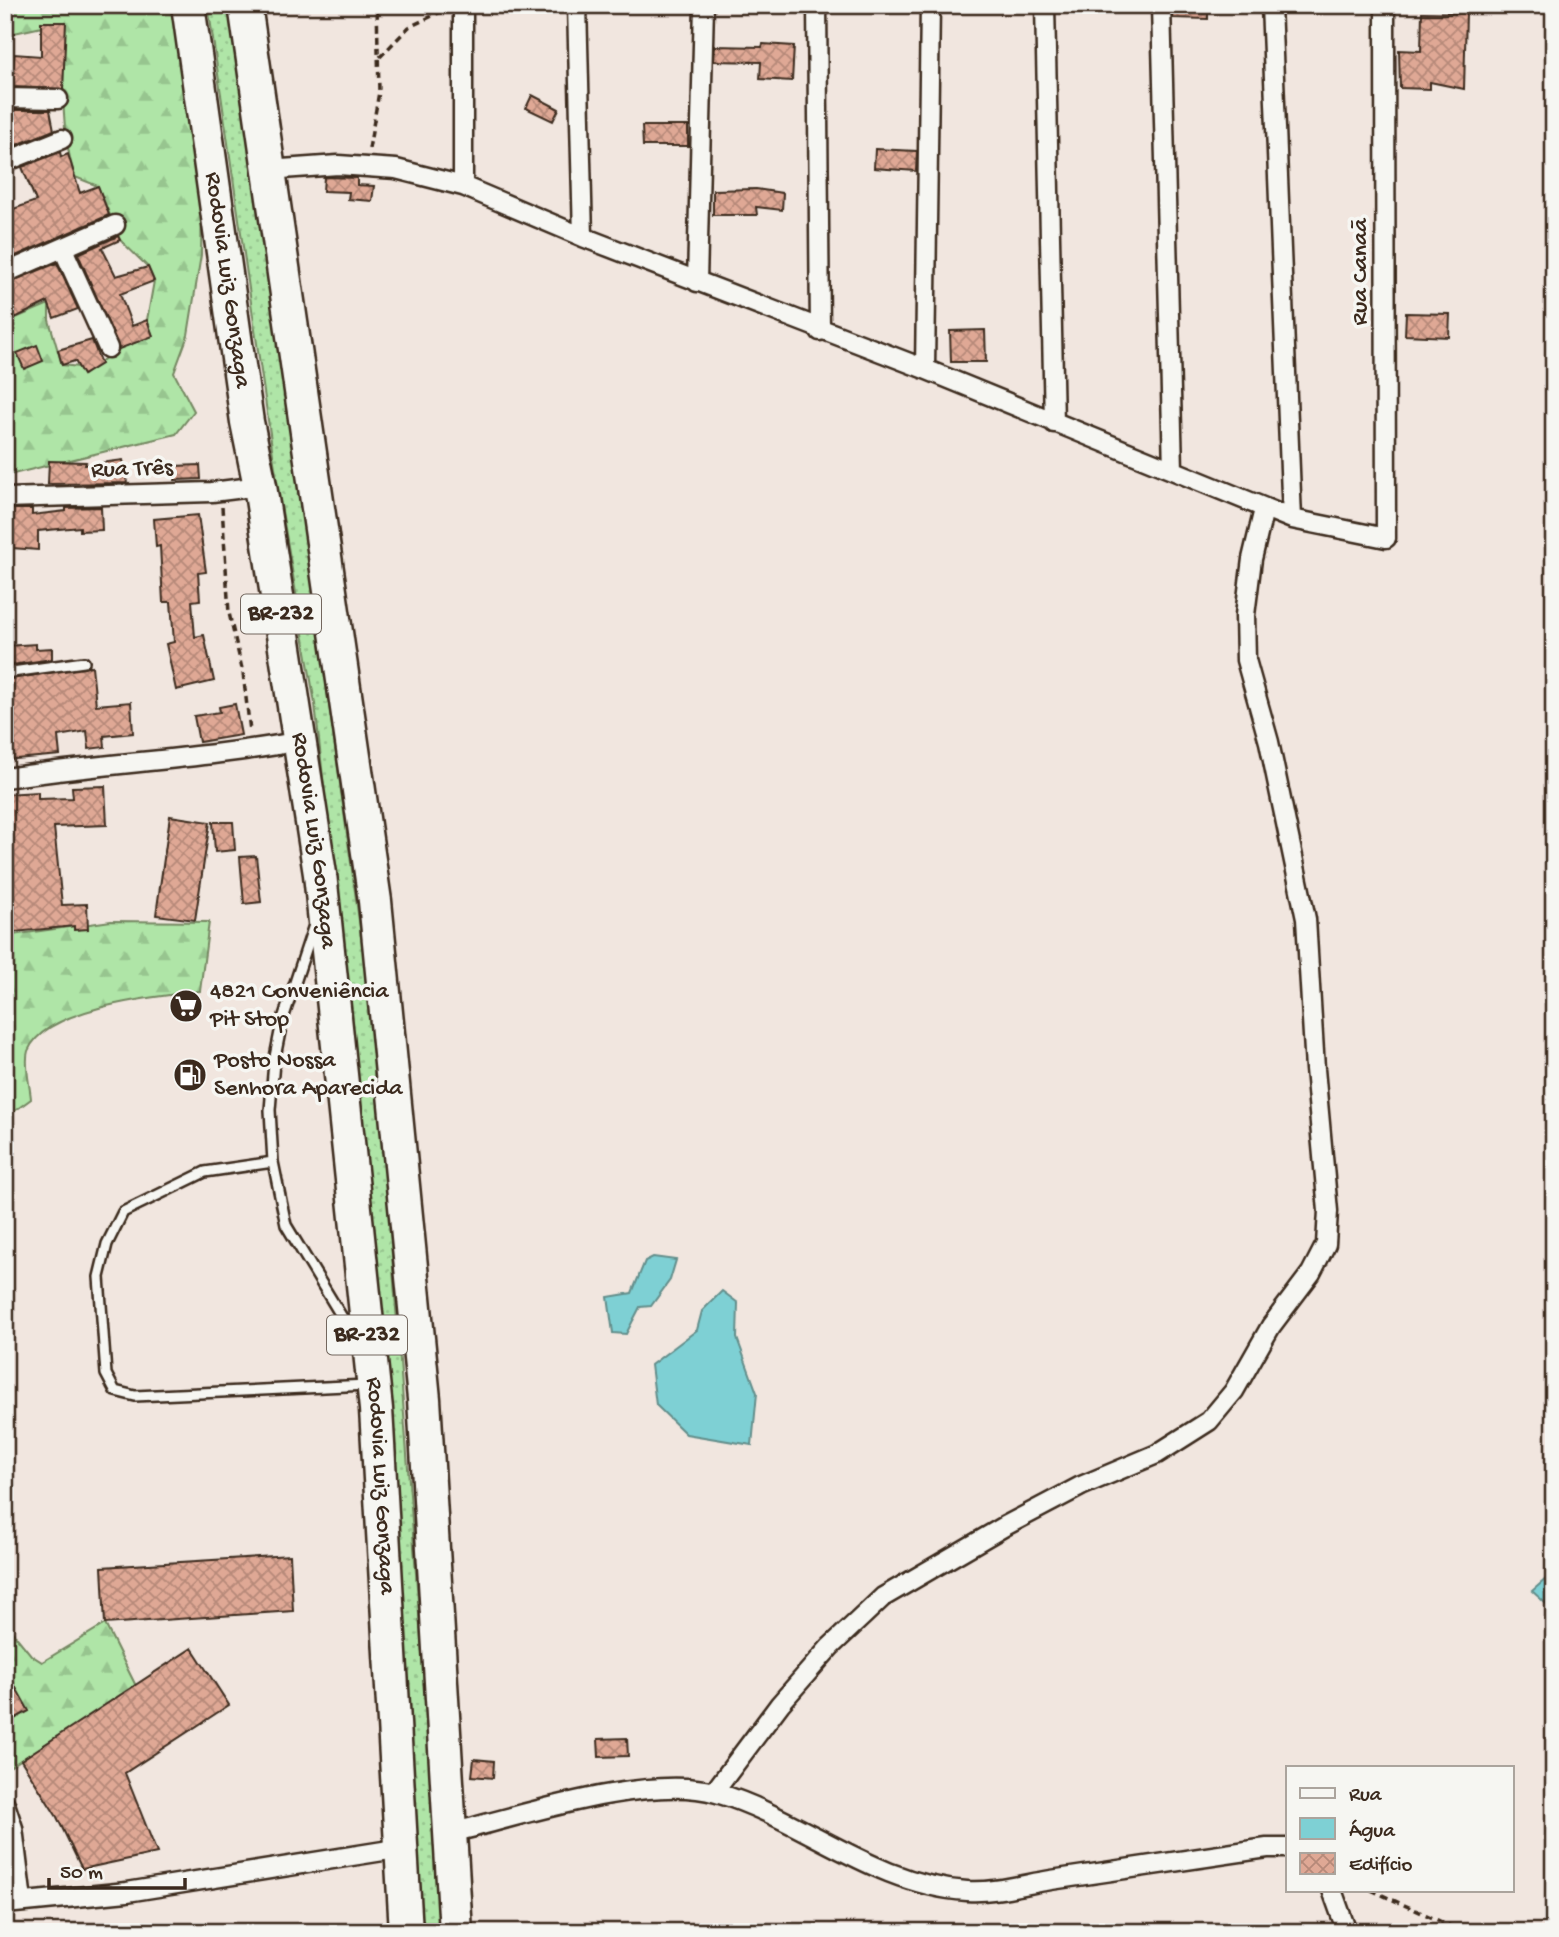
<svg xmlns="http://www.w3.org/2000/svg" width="1559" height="1937" font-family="'Gochi Hand',sans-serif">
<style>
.grass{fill:url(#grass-dots);stroke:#758862;stroke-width:2}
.forest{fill:url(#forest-firs);stroke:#758862;stroke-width:2}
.water{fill:#7ed0d4;stroke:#638e8b;stroke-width:2}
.building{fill:url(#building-cross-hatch);stroke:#3b2a1e;stroke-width:2}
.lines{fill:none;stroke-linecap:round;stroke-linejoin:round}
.lane-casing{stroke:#3b2a1e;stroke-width:14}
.street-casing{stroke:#3b2a1e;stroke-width:23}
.highway-casing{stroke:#3b2a1e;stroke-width:37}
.path{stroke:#3b2a1e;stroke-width:3.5;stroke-dasharray:7 5;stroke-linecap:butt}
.lane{stroke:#f6f6f2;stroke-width:9}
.street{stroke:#f6f6f2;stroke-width:18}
.highway{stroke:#f6f6f2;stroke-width:32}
.labels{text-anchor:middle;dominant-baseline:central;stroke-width:7;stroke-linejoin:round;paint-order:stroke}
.shield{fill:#f6f6f2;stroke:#73675e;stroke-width:2}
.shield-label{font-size:23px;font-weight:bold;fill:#3b2a1e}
.street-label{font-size:24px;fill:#3b2a1e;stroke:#f6f6f2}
.poi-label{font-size:24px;fill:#3b2a1e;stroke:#f6f6f2;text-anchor:start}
</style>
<defs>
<pattern id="grass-dots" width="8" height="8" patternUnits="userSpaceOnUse" patternTransform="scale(1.75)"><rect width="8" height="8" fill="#afe5a7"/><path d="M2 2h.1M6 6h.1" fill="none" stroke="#97c58f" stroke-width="1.8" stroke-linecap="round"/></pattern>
<pattern id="forest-firs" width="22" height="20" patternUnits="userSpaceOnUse" patternTransform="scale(1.75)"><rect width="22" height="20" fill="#afe5a7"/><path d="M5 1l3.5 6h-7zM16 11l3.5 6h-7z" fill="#97c58f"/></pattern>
<pattern id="building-cross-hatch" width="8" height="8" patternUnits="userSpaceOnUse" patternTransform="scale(1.75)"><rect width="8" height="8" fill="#dfa895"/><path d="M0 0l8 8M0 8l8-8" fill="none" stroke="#b68979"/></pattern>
</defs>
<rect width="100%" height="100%" fill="#f1e6df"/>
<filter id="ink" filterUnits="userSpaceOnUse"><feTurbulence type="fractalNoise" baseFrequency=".0143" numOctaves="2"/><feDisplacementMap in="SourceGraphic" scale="14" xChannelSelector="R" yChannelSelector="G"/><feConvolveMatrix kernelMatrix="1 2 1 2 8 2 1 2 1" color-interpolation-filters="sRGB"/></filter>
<g filter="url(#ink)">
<path class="grass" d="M208,5h24l144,1038 67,889h-25l-46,-704 -57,-524 -38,-222z"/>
<path class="forest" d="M5,5h167l7,32 23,169 -1,49 -13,80 -14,38 20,38 -18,23 -171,42v-178l11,20 33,-14v16l13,45 17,2 5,8 33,-26 36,-13 -6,-16 7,-39 -6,-14 -28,-27 -22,-54 -23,-9c-16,-50 -12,-103 -10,-155l-60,13z
M111,921l98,1 -9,69c-41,5 -155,16 -172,60 -4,12 2,35 3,48l-26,19v-182z
M5,1623l26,32 11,7 63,-38 31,62 -131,84z"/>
<path class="water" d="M653,1257l23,3 -6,20 -19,26 -11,1 -14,27 -13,-1 -5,-36 24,-4 13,-32z
M722,1291l16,12 -1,35 20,55 -5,52 -66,-11 -30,-29 -5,-40 46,-35 5,-19z
M1554,1572v39l-22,-20z"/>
<path class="building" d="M1172,5h36v14l-35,-1z
M1422,12l44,1 -2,76 -34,-7v7l-30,-1 -1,-38 22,1z
M41,22h25l-3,67 -52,-2 3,-33 27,2z
M763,44l31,2 -2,35 -32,-2 1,-17 -47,-1 1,-15 47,1z
M532,95l27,14 -6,12 -27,-13z
M5,110h45l4,20 -40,16 -9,-25z
M642,126h46v20h-45z
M875,149l42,2 -1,20 -42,-3z
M60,152l1,5 7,-3 12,39 18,-7 11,29 -100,44 -4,-9v-38l31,-11 -14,-34z
M324,177l33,1v7l17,1 -2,15 -24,-2 1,-7 -26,-1z
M756,189l27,4 -1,17 -26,-3 1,8h-44v-25z
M118,236l2,4 -18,8 14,28 32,-9 6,14 -34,13 12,32 15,-6 6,16 -34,13 -41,-95z
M57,263l21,46 -24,9 -6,-16 -33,16 -10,-20v-14z
M1406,313l44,1 -1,23 -44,-2z
M985,330l1,32h-35l-1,-31z
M92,340l9,24 -18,11 -8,-14 -13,4 -4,-15z
M37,345l6,16 -19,8 -7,-16z
M123,460l4,23 -79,1 1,-23 37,1 -1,3z
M200,465l1,14 -26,1 -1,-14z
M101,507l1,23 -22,1v-4l-42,4v19l-26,-2 1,-12h-8v-27h27v6l34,-4v-3z
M198,515l8,57 -8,1 2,27 -8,1 3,36 9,-2 10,46 -38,9 -10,-46 8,-2 -3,-40h-8l-3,-56 -4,1 -2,-28z
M36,644v5l16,-1v11l-47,7v-20z
M92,666l4,39 35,-3 2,31 -29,3 1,11 -16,2 -2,-18 -29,5 2,19 -55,5v-80z
M235,704l6,31 -42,7 -5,-26 26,-4 -1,-5z
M105,786l2,39 -53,2 8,78 25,-1 1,25 -14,1v-4l-69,7v-139l33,-2v7l35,-1 -1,-11z
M170,816l40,6 -15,98 -39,-5z
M213,822h20l2,28 -20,2z
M256,856l5,46 -17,2 -4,-47z
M290,1555l3,56 -188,13 -3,-57z
M192,1648l37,57 -104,68 32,80 -75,16 -25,-52 -36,-57z
M5,1668l24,43 -24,13z
M627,1738l1,18 -29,1 -1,-18z
M474,1759l20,2 -1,17 -21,-2z"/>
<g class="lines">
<defs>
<path id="lane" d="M5,673l79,-11
M313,928l-31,94 -8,40 -4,48 3,52 13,63 71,117
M273,1162l-68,10 -82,40 -16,32 -8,33 7,97 9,17 20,5 232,-11"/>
<path id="street" d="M577,5l6,232
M817,5l3,326
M1045,5l9,418
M1161,5l12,464
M1271,5l21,514
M5,98l53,1
M5,162l57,-23
M268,170l70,-5 58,4 67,17 120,51 342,132 367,150 94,19 -1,-533
M463,186v-181
M63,249l45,99
M5,273l110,-48
M697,282l7,-277
M925,369l5,-364
M5,498l207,-6 48,-6
M5,778c99,-15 198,-19 296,-37
M714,1792l66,-88 50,-57 53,-50 122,-71 76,-40 76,-32 52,-33 25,-30 37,-65 40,-53 15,-29 2,-33 -13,-142 -9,-150 -37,-177 -23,-82 -1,-45 7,-56 12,-50
M5,1804l8,24 9,73
M451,1833c69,-17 198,-60 266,-40 87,26 157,92 250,98 27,2 58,-7 84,-11 72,-10 144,-21 216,-32h21
M1332,1890l15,42
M5,1904l122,-12 275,-44"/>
<g id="highway">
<path id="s1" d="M188,5l59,417 13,64 60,388 56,535 30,523"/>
<path d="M245,5l130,896 49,498 32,533"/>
</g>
</defs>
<use href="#lane" class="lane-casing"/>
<use href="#street" class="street-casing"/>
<use href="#highway" class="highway-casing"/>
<path class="path" d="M380,57l29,-30 38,-18
M369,149l10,-57 -2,-87
M222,507l7,106 14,60 7,58
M1371,1890l93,42"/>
<use href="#lane" class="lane"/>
<use href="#street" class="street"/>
<use href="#highway" class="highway"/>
</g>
</g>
<defs>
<symbol id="supermarket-disc" viewBox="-11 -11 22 22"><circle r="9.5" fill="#3b2a1e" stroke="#f6f6f2"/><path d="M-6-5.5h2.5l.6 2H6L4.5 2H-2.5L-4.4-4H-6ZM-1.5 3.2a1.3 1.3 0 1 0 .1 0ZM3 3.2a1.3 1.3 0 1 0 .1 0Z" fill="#fff"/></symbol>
<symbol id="fuel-disc" viewBox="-11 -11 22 22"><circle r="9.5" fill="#3b2a1e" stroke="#f6f6f2"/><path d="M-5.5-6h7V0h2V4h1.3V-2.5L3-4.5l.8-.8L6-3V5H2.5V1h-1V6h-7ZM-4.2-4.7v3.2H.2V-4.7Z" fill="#fff"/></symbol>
</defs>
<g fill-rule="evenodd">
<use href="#supermarket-disc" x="167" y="987" width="38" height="38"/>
<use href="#fuel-disc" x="171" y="1056" width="38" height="38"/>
</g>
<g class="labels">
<g class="shield">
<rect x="241" y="594.5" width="80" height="39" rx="5"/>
<rect x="327" y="1315.5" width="80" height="39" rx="5"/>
</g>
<g class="shield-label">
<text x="281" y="614">BR-232</text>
<text x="367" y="1335">BR-232</text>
</g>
<g class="street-label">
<text transform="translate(1361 272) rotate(-90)">Rua Canaã</text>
<text stroke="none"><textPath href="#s1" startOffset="278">Rodovia Luiz Gonzaga</textPath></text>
<text transform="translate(132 470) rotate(-2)">Rua Três</text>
<text stroke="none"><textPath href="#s1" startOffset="845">Rodovia Luiz Gonzaga</textPath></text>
<text stroke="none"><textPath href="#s1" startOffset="1494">Rodovia Luiz Gonzaga</textPath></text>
</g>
<g class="poi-label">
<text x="210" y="992">4821 Conveniência<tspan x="210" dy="28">Pit Stop</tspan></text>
<text x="214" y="1061">Posto Nossa<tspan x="214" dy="28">Senhora Aparecida</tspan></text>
</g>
</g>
<rect width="1559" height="1937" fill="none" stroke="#f6f6f2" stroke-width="28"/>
<rect x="14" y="14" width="1531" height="1909" fill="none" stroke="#3b2a1e" stroke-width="2.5" filter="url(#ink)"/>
<rect x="1286" y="1766" width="228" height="126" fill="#f6f6f2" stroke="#aba49d" stroke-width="2"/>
<rect x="1300" y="1788" width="35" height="10" fill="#f6f6f2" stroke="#aba49d" stroke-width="2"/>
<text x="1349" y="1800" font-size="21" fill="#3b2a1e">Rua</text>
<rect x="1300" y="1818" width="35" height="21" fill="#7ed0d4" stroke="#aba49d" stroke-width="2"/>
<text x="1349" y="1836" font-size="21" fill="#3b2a1e">Água</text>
<rect x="1300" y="1853" width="35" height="21" fill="url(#building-cross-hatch)" stroke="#aba49d" stroke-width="2"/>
<text x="1349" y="1870" font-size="21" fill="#3b2a1e">Edifício</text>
<path d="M49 1878v10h136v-10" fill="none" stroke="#3b2a1e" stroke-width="3.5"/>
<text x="60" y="1878" font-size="21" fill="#3b2a1e" stroke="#f6f6f2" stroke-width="5" paint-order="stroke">50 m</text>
</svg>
